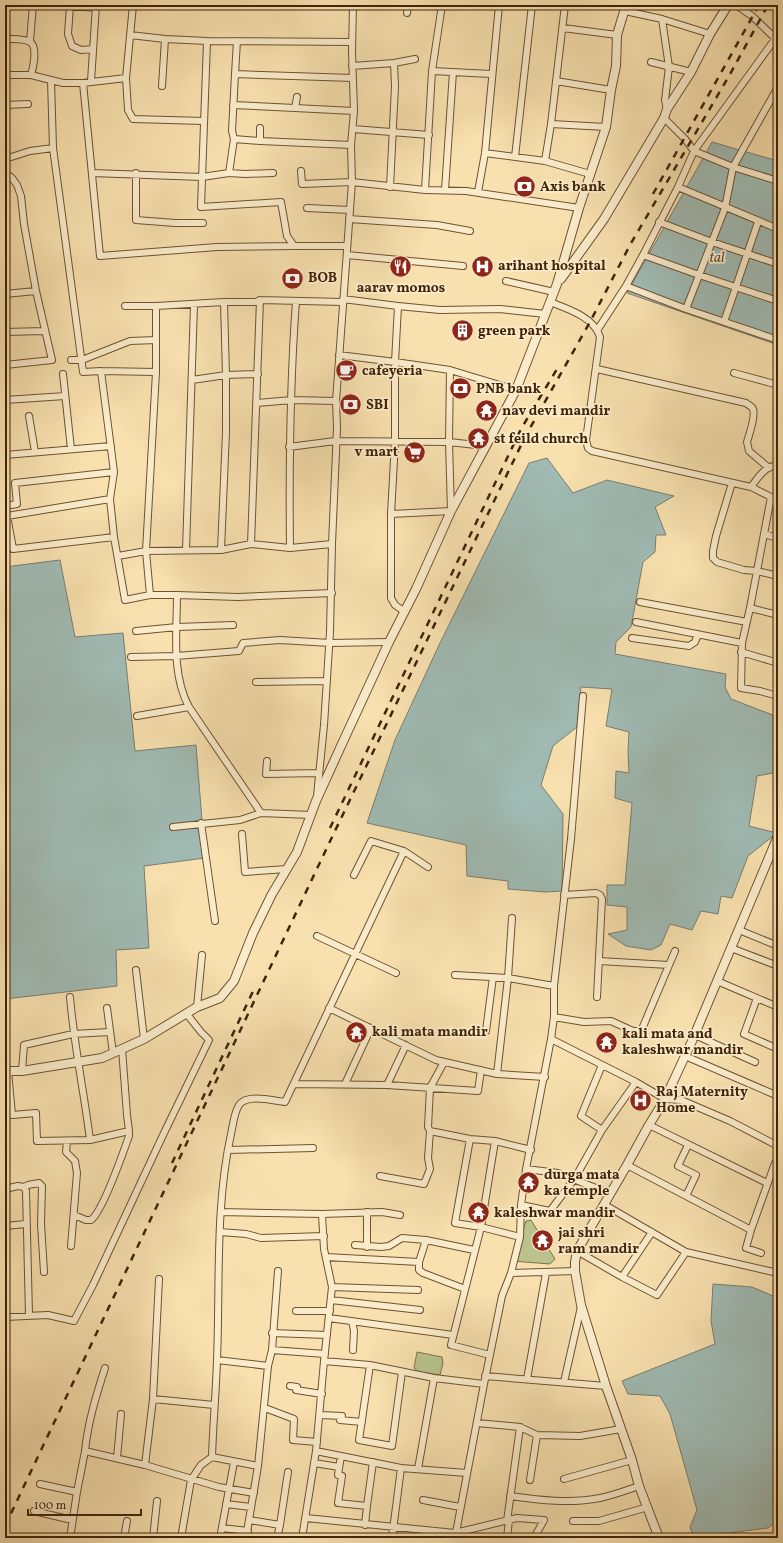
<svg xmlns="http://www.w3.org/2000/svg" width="783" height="1543" font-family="Vollkorn,serif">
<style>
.green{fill:#bac38d;stroke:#7e734b}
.water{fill:#a0bbb4;stroke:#7a7e70}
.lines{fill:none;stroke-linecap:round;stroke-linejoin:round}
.minor-casing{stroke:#6f5232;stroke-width:8}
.tertiary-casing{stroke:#6f5232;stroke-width:10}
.minor{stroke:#faeccb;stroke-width:6}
.tertiary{stroke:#faeccb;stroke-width:8}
.rail{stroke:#412309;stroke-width:2.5;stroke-dasharray:7 7;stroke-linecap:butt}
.labels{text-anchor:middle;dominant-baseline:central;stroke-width:3.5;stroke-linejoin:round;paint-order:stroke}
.poi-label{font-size:14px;font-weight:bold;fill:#412309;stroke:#faeccb;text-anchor:start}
.water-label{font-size:15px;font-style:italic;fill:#5e513c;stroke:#faeccb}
</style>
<rect width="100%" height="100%" fill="#f8e1af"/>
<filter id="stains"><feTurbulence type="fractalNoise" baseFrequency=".005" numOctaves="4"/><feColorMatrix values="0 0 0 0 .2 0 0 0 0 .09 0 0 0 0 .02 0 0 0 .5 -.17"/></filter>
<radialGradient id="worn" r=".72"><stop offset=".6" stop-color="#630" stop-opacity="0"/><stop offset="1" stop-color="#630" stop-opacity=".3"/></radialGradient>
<path class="green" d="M531,1220l24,39 -5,5 -38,-3 14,-40z
M417,1352l25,5 1,6 -3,12 -21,-3 -5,-4z"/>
<path class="water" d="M712,142l66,19v184l-151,-52z
M547,458l26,35 34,-13 67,16 -19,11 11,28h-10l-1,17 -12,10 -12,65 -15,15 -1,12 111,20 -1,13 6,12 47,18v55l-21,4 -8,50 28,7 -29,23 -16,42 -11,-2 -3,18 -17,-3 -9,19 -22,-6 -9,21 -10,5 -25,-4 -18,-12 19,-4v-23l-20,-2v-20h18l7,-82 -17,-5 1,-27 13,2 -1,-22 1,-19 -23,-6 6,-37 -31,-2 -4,40 -24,19 -12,39 22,29 -1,77 -17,1 -37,-3v-8l-41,-5 -1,-31 -99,-22 28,-83 45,-97 89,-180z
M60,560l15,77 48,-4 12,118 61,-6 9,113 -61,8 5,82 -33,2 1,36 -112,13v-432z
M713,1284l39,3 26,11v222l-10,8 -39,5 -3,5h-32l-4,-11 7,-17 -27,-96 -10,-18 -32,-2 -6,-13 93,-37 -4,-23z"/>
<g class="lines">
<defs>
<path id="minor" d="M63,5l33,3
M312,5l41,1
M442,5l-10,66 59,3
M565,5l-14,119 -6,37 45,13
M736,5l16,11 25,24
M70,6l-2,28 4,12 9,4 12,-1
M625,11l37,8 48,15
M407,13l1,-8
M662,19l7,48 -4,33 2,9
M563,28l54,7
M130,35l35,4
M5,39c7,0 19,-1 25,3 8,4 3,27 1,33
M30,41l3,-36
M207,41l-6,166 80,-5 6,34 7,10h53
M237,41l-2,33 118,4
M651,62l40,10
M352,66l42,-3 21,-4
M5,75h26l32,8h20l43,-5 7,-73
M126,78l2,32 5,9 71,2
M51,80l2,68 30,224 18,-1 13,101 -4,27 4,38 11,63 25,-5 -4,-44 10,-179v-66l68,-4h32l4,-2 83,2
M91,81l5,-76
M556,81l55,9
M83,83l17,173 117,-9 77,-1
M162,86l3,-47 42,2 145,1
M778,87l-45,80 -8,41 -39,101 92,31
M297,97l-2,11 59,3
M5,105l23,-1
M233,105l62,3
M664,118l21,21 9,12 39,16 45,14
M551,124l55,3
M260,128v13l91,4
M353,129l76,6
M234,139l26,2
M485,153l60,8
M515,157l17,-152
M5,159l25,-8 23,-3
M301,171l1,13 50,-2 73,8 41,1 113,17
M5,173l7,5 5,7 4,11 3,28 12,67 16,69 -47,5
M92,173l110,4 27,-4 16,1 28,-1
M136,173v47l39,3h28
M229,173l5,-34 -2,-8 3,-57
M390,187l5,-101 -1,-23
M678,187l100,42
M425,190l7,-119
M445,190l8,-118
M478,192l7,-39 14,-148
M307,208l43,2
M349,219l88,6 33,6
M659,222l53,20 66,22
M347,255l116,11
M643,255l56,20 79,26
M506,281l48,11
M626,286l60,23
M5,294l31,-3
M343,299l55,7 -3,56 55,8 66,20
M224,302l2,73 32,-1
M550,302c18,7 44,15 50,35l-14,103 2,8 4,3 159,36 20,10 -21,111 -8,35 -1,45 19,3 18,5
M125,306h31
M398,306l42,4 60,-1 45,5
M724,322l34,-100
M598,329l28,-43 17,-31 35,-68 16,-36 81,-112
M5,332l40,-1
M339,355l56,7v80l-4,72v84l4,7 10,7
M71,360h11l48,-19 26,-1
M597,369l149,34c2,2 6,3 7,6 3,7 -4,26 -6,33l2,9 20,17
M101,371l55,1
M734,373l44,12
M63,374l8,75
M192,380l34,-5v57l-5,118
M5,400l60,-4
M257,403l35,-3 44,1
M29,416l6,36
M289,447l46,-6 114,1 36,4
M5,455l106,-9
M732,483l-16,53 -3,15v7l4,4 27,8 13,1 21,5
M751,487c6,-8 15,-23 27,-21
M5,506l12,-2 -2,-21 99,-11
M391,514l60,-3 -2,-69 1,-72
M764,534l14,4
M12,543l-5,-27 103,-17
M5,544l7,-1 1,6 101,-12
M251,544l39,4 42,-4
M290,548c-1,-83 0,-165 6,-247
M186,550l8,-245
M118,556l28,-5 75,-1 30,-6 9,-244
M150,595h27c0,36 -6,79 12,112l72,106 50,2
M177,595l61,2 94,-4
M640,602l107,20
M750,608l28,7
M636,622l106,21
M136,631l41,-4 56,-2
M632,638l57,8 6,-4 3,-8
M741,652l37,11
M131,657l45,-1 63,-5 4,-8 37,-3 50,3 59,-1
M256,682l71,-1
M137,716l52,-9
M267,761l-1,13 53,-1
M317,796l7,-71 6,-93 2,-88 5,-116 -1,-27 16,-219 -1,-37 3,-34 -2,-60 1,-46
M201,823l14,98
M173,827l67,-7 21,-7
M242,834l3,38 42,-3
M354,875l17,-34 33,10 24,16
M564,895l32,-2 4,2 2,4 -5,98
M739,930l39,16
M317,936l79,37
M731,948l47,18
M599,961l70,4
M136,970l8,69
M455,975l53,3 46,8
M717,981l61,26
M70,997c4,48 14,95 20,143
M757,998l-13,36 34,15
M197,1007l5,-52
M107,1008l6,45
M329,1008l107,52 61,14 48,3
M554,1017l30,5 27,-1 22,10h5l4,-2 33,-78
M486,1031l7,-54
M695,1035l60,27
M551,1039l85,43 29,17 16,1 49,21 48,25
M122,1049l5,66 2,16
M685,1056l93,40
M8,1071l4,44 24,-2 1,28 53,-1 39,-9v5c-6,17 -26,75 -38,84h-5l-12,-5
M22,1071l2,-26 49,-11 37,-2
M497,1074l11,-96 4,-60
M294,1084l93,1 91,6 3,-21
M345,1084l26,-56
M387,1085l19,-40
M649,1125l118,58
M602,1130l-21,-14 21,-51
M430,1131l40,8 25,2 36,9
M470,1139l-15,84 26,4 39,10 1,-32 5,-36 25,-130 3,-22v-31l17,-147 12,-143
M67,1141l-1,11 9,9 2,12 -6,73
M228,1150l85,-2
M627,1165l124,65 -5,18 15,5
M526,1169l32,4 53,21
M380,1176l44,8 6,-15 -2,-11 2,-27 -2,-4 2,-39 14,-26
M24,1187l4,-2 11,-2 3,3 -1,38 3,48
M5,1189l13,-3 6,1 2,4 3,124
M686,1196l10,-21 -18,-9 10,-21
M521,1205l29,6 25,-33 27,-48 34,-48
M605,1205l81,47 92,21
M221,1212l101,2 60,-2 18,3
M322,1214l2,35 8,38 -8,74 46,4 64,13 -16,91
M5,1226l21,-2
M751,1230l24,-67 3,2
M220,1232l26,2 15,4 63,-2
M426,1240l48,10
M355,1245l26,2 8,-1 13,-8 24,2 -7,22v8l4,3 42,16
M367,1247v-35
M577,1251l45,26 35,18 29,-43
M326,1257l93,5
M511,1273l9,-36
M622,1277l30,-45
M332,1287l86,3
M331,1300l89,10
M296,1311h34
M5,1317l43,-2 26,6 19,-36 71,-152 45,-93 -8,-8 -15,-19
M329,1318l124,17
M352,1321l2,10 -1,19
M272,1333l55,2
M272,1350l53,4
M490,1355l-39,-10 30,-118 14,-86
M217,1360l51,6
M370,1365l-11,75 33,6 10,-74
M485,1376l121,10
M434,1378l50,6
M527,1379l19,-106
M564,1382l17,-75
M290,1386l7,1 -1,3 26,4
M153,1399l61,6
M265,1408l29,11 -1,21 24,2
M320,1415l22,1 -2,4 22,2
M477,1423l43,4 -13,94
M520,1427l17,8
M85,1451c3,-29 11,-55 20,-83
M316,1451l85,17 -9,70
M341,1456l-3,19 4,1 -4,27 29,3 -2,19
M212,1457l46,9
M117,1458l4,-44
M314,1463l25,4
M145,1465l8,-66 6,-120
M401,1468l66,5
M564,1479l68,-19
M530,1480l7,-45 43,1 41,-7
M40,1484l37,8
M510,1496c29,4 61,8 90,2 14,-3 27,-8 39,-12
M423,1500l37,7
M226,1504l25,3
M367,1506l6,-44
M34,1511l38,9
M306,1518l149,15 62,-15 27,2 -10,18
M249,1520l31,5 -3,13
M573,1521h26l49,-14
M280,1525l8,-53
M222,1528l26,3
M70,1538l7,-46 8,-41 60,14 74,22 35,6
M124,1538l3,-17
M153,1538l4,-37
M181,1538l10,-58 10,-15 11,-8c1,-32 4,-65 5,-97 3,-74 -2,-154 14,-226 2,-9 3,-21 8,-29 8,-12 35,-4 46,-3l119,-251
M220,1538l14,-76
M246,1538l12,-72 10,-100 4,-16 6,-79
M302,1538l14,-87 8,-90
M455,1538l29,-154 18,-88 9,-23 64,-2
M507,1538l2,-18
M651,1538l7,-2"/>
<path id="tertiary" d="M561,279l43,-60 60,-101 3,-9 24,-37 19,-38 18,-29
M5,1071h17l80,-13 42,-19 53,-32 23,-9 14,-17 19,-48 19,-39 25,-42 19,-51 25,-55 48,-104 27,-53 35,-78 65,-121 41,-106 22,-76 27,-81 5,-37 5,-24 1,-31 9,-30
M659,1538l-20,-52 -7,-26 -26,-74 -25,-81 -6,-34v-9l2,-11 50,-86 22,-40 16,-26 27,-58 86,-205"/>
</defs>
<use href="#minor" class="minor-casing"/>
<use href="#tertiary" class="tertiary-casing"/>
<use href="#minor" class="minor"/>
<use href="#tertiary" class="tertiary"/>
<path class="rail" d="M653,194l106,-189
M330,828l191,-399 36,-60
M172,1163l83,-176
M5,1526l328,-691 192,-398 65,-115 40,-77 99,-169 39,-71"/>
</g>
<defs>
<symbol id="bank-disc" viewBox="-11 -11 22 22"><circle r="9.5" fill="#8f2418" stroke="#faeccb"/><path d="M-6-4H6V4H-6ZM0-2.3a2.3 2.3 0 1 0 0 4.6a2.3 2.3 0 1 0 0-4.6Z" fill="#fff"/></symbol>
<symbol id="restaurant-disc" viewBox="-11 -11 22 22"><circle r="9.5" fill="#8f2418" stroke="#faeccb"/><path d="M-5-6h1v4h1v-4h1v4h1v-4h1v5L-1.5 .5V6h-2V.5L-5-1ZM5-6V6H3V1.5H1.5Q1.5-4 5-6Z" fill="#fff"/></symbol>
<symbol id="hospital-disc" viewBox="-11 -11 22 22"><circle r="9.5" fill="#8f2418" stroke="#faeccb"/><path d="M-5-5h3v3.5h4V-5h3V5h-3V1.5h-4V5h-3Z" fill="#fff"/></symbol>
<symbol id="building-disc" viewBox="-11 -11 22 22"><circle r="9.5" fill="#8f2418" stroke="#faeccb"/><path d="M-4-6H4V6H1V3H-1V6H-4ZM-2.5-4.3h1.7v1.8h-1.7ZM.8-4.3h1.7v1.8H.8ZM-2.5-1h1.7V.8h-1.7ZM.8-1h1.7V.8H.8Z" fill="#fff"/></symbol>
<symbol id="cafe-disc" viewBox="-11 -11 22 22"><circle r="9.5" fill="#8f2418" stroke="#faeccb"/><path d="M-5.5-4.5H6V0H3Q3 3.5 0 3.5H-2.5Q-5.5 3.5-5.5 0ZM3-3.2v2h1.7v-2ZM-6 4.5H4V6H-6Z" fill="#fff"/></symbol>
<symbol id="temple-disc" viewBox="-11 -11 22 22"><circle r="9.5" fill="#8f2418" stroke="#faeccb"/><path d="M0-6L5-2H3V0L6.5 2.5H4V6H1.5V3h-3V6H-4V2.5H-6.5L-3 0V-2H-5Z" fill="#fff"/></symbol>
<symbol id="supermarket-disc" viewBox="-11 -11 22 22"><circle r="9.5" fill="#8f2418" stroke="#faeccb"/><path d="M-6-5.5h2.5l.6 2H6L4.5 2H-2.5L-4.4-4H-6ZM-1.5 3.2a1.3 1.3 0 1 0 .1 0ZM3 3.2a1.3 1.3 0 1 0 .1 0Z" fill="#fff"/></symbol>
</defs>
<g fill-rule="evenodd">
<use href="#bank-disc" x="512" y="174" width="25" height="25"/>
<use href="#restaurant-disc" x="388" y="254" width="25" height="25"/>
<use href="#hospital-disc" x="470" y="254" width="25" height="25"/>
<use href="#bank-disc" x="280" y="266" width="25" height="25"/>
<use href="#building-disc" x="450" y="318" width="25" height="25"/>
<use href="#cafe-disc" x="334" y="358" width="25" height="25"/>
<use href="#bank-disc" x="448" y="376" width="25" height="25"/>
<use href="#bank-disc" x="338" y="392" width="25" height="25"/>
<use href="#temple-disc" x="474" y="398" width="25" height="25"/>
<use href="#temple-disc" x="466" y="426" width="25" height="25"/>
<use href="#supermarket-disc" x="402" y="440" width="25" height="25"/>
<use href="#temple-disc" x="344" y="1020" width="25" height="25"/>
<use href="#temple-disc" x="594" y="1030" width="25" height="25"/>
<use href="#hospital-disc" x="628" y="1088" width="25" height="25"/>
<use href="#temple-disc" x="516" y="1170" width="25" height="25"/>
<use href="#temple-disc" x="466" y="1200" width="25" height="25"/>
<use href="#temple-disc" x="530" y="1228" width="25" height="25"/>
</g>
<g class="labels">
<g class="poi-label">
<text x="540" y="187">Axis bank</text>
<text x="498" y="266">arihant hospital</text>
<text x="308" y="278">BOB</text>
<text x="401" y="288" text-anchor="middle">aarav momos</text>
<text x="478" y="331">green park</text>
<text x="362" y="371">cafeyeria</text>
<text x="476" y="389">PNB bank</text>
<text x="366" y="405">SBI</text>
<text x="502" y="411">nav devi mandir</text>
<text x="494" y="439">st feild church</text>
<text x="398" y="452" text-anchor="end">v mart</text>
<text x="372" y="1032">kali mata mandir</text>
<text x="622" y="1034">kali mata and<tspan x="622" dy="16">kaleshwar mandir</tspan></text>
<text x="656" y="1092">Raj Maternity<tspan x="656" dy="16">Home</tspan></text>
<text x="544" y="1175">durga mata<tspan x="544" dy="16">ka temple</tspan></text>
<text x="494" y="1213">kaleshwar mandir</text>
<text x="558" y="1233">jai shri<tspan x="558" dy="16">ram mandir</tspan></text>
</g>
<g class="water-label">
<text x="717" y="258">tal</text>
</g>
</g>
<rect width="783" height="1543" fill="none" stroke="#f8e1af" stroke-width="20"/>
<rect x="6" y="6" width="771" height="1531" fill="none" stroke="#412309" stroke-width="2"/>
<rect x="10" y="10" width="763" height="1523" fill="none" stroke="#412309"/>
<path d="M28 1509v6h113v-6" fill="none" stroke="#412309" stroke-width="2"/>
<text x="34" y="1509" font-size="12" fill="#412309" stroke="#faeccb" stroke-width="3" paint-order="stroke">100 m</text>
<rect width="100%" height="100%" filter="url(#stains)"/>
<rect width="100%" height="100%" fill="url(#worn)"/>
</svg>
